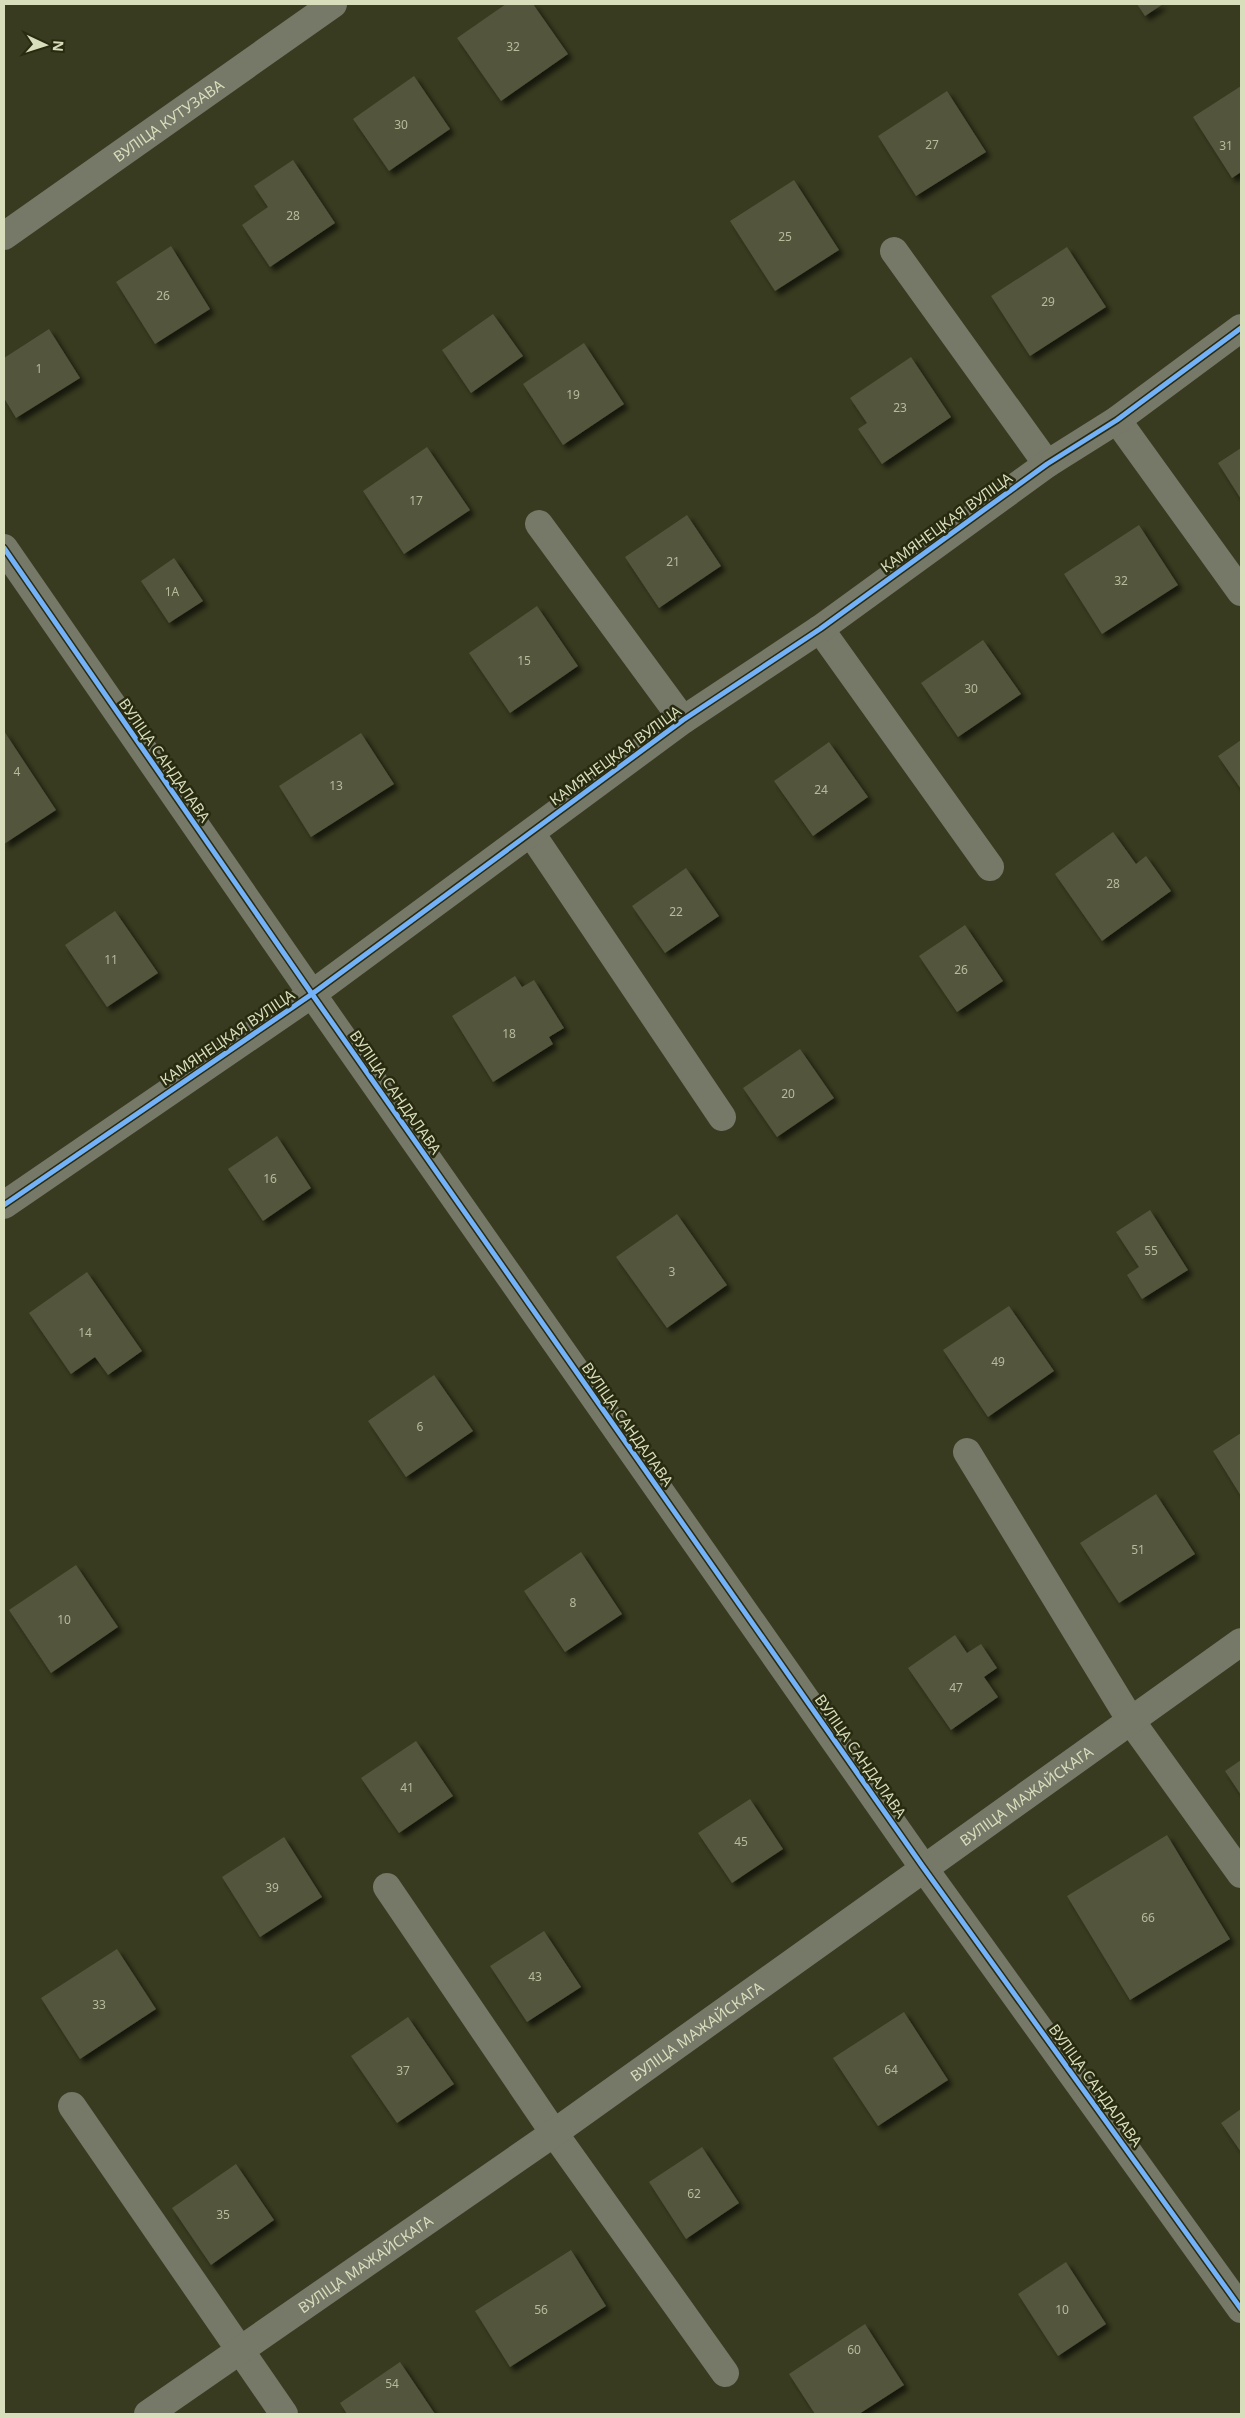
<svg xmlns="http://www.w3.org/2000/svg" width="1245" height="2418" font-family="'Noto Sans',sans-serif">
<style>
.building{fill:#52553c;filter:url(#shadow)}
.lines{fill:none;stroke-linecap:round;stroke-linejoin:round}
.minor{stroke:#767868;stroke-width:28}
.cycleway-casing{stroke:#282b10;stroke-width:8}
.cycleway{stroke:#73b2f8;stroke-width:5}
.labels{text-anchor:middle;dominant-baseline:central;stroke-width:5;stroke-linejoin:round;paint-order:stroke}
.number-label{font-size:12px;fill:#b6bb9c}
.street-label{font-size:15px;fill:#d8ddbc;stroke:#282b10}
</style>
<defs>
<filter id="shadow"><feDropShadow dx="4.5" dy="4.5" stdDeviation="2.5" flood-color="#0009"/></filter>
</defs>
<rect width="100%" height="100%" fill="#383b1f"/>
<path class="building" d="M506,4h27l35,50 -67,47 -44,-63z
M1137,4h26l-18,12z
M414,76l36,53 -61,42 -36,-52z
M1241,86v86l-9,6 -39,-61z
M947,91l39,61 -70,44 -38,-60z
M293,160l42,63 -65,44 -28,-42 26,-18 -14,-21z
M794,180l45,70 -64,41 -45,-70z
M171,246l39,63 -55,35 -39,-62z
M1067,247l39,60 -76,49 -39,-60z
M493,314l30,42 -52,37 -29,-43z
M49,329l31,49 -64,40 -12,-20v-40z
M584,343l40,61 -61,41 -40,-61z
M911,357l40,60 -69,47 -24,-35 9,-6 -17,-25z
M427,447l43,63 -66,44 -41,-63z
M1241,448v51l-23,-36z
M687,515l34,51 -62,42 -34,-51z
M1139,525l39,60 -76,49 -38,-60z
M174,558l29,43 -34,22 -28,-42z
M537,606l41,60 -68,47 -41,-60z
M983,640l38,54 -63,43 -37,-54z
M4,731l52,79 -52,34z
M361,733l33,51 -83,53 -32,-51z
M1241,740v49l-23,-33z
M829,742l39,55 -55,39 -39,-55z
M1113,832l23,32 10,-8 25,35 -69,50 -47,-67z
M686,868l33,48 -54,37 -33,-47z
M115,911l43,62 -51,34 -42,-62z
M965,925l38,56 -46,31 -38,-56z
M515,976l7,11 12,-7 30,48 -15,9 4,7 -60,38 -41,-66z
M800,1049l34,49 -57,39 -34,-49z
M277,1136l34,52 -48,33 -35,-52z
M1150,1210l38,60 -46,29 -15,-24 12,-8 -23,-35z
M677,1214l50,71 -60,43 -51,-71z
M87,1272l55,79 -34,24 -13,-18 -24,17 -42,-61z
M1009,1306l45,65 -66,46 -45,-67z
M434,1375l39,56 -67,46 -38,-56z
M1241,1433v63l-28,-45z
M1156,1494l39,60 -76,49 -39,-60z
M581,1552l41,62 -57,38 -41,-61z
M76,1565l42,62 -67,46 -42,-63z
M955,1635l12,18 14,-9 16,24 -13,9 14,20 -47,33 -43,-62z
M416,1741l37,55 -54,37 -38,-55z
M1241,1760v35l-16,-24z
M750,1799l33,50 -51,34 -34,-50z
M1167,1835l63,104 -100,61 -63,-104z
M284,1837l38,60 -62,40 -38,-60z
M544,1931l37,56 -54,35 -37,-56z
M117,1949l39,60 -76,50 -39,-61z
M904,2012l44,68 -70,46 -45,-68z
M408,2017l46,67 -57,39 -46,-67z
M1241,2109v43l-20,-29z
M702,2147l37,56 -53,36 -37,-57z
M236,2164l38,56 -63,45 -39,-57z
M571,2250l35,56 -96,61 -35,-56z
M1066,2262l40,62 -48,32 -40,-62z
M865,2324l39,61 -45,29h-44l-26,-40z
M400,2362l35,52h-88l-7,-11z"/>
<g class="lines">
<g class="minor">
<path id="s1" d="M4,236l329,-232"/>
<path d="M894,251l153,213"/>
<path d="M1117,420l124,172"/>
<path d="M539,524l144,196"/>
<path d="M4,548l308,446 611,873 318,442"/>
<path d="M820,629l170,238"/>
<path d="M531,833l191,284"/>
<path d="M4,1205l308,-211 371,-274 137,-91 227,-165 70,-44 124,-92"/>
<path d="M967,1452l164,269 110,153"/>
<path d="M387,1887l167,246 171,240"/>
<path d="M72,2106l212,308"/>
<path id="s2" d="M148,2414l406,-281 687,-491"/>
</g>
<defs>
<path id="cycleway" d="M4,548l308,446 611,873 318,442
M4,1205l308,-211 371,-274 137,-91 227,-165 70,-44 124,-92"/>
</defs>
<use href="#cycleway" class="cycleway-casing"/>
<use href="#cycleway" class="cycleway"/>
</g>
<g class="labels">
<g class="number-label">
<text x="513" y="46">32</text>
<text x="401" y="124">30</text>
<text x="932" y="144">27</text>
<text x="1226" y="145">31</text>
<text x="293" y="215">28</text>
<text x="785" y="236">25</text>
<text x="163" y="295">26</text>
<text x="1048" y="301">29</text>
<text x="39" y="368">1</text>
<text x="573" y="394">19</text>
<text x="900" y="407">23</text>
<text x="416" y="500">17</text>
<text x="673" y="561">21</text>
<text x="1121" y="580">32</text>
<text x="172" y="591">1А</text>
<text x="524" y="660">15</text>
<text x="971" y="688">30</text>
<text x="17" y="771">4</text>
<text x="336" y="785">13</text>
<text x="821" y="789">24</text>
<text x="1113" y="883">28</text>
<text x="676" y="911">22</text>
<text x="111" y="959">11</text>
<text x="961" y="969">26</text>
<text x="509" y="1033">18</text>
<text x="788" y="1093">20</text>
<text x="270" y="1178">16</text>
<text x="1151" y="1250">55</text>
<text x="672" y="1271">3</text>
<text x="85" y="1332">14</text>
<text x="998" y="1361">49</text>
<text x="420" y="1426">6</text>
<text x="1138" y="1549">51</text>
<text x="573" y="1602">8</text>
<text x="64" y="1619">10</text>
<text x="956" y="1687">47</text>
<text x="407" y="1787">41</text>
<text x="741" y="1841">45</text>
<text x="272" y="1887">39</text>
<text x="1148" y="1917">66</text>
<text x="535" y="1976">43</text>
<text x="99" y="2004">33</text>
<text x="891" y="2069">64</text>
<text x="403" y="2070">37</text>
<text x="694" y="2193">62</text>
<text x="223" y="2214">35</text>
<text x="541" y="2309">56</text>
<text x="1062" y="2309">10</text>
<text x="854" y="2349">60</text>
<text x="392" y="2383">54</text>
</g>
<g class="street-label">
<text stroke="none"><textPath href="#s1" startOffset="201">ВУЛІЦА КУТУЗАВА</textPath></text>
<text transform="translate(946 522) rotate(-36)">КАМЯНЕЦКАЯ ВУЛІЦА</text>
<text transform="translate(615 755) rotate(-36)">КАМЯНЕЦКАЯ ВУЛІЦА</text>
<text transform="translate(165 760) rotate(55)">ВУЛІЦА САНДАЛАВА</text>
<text transform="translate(227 1037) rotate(-34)">КАМЯНЕЦКАЯ ВУЛІЦА</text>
<text transform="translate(396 1092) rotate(55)">ВУЛІЦА САНДАЛАВА</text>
<text transform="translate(628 1424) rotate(55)">ВУЛІЦА САНДАЛАВА</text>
<text transform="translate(861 1756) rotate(55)">ВУЛІЦА САНДАЛАВА</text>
<text stroke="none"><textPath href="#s2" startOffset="1074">ВУЛІЦА МАЖАЙСКАГА</textPath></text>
<text stroke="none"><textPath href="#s2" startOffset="669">ВУЛІЦА МАЖАЙСКАГА</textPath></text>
<text transform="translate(1096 2085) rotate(54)">ВУЛІЦА САНДАЛАВА</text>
<text stroke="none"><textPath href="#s2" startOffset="264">ВУЛІЦА МАЖАЙСКАГА</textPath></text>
</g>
</g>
<rect width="1245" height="2418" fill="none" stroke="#d8ddbc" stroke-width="10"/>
<g transform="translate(45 45) rotate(94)" stroke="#282b10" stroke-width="4" paint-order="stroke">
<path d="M0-4L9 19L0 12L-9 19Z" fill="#d8ddbc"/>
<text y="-8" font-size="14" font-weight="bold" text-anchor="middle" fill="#d8ddbc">N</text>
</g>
</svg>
